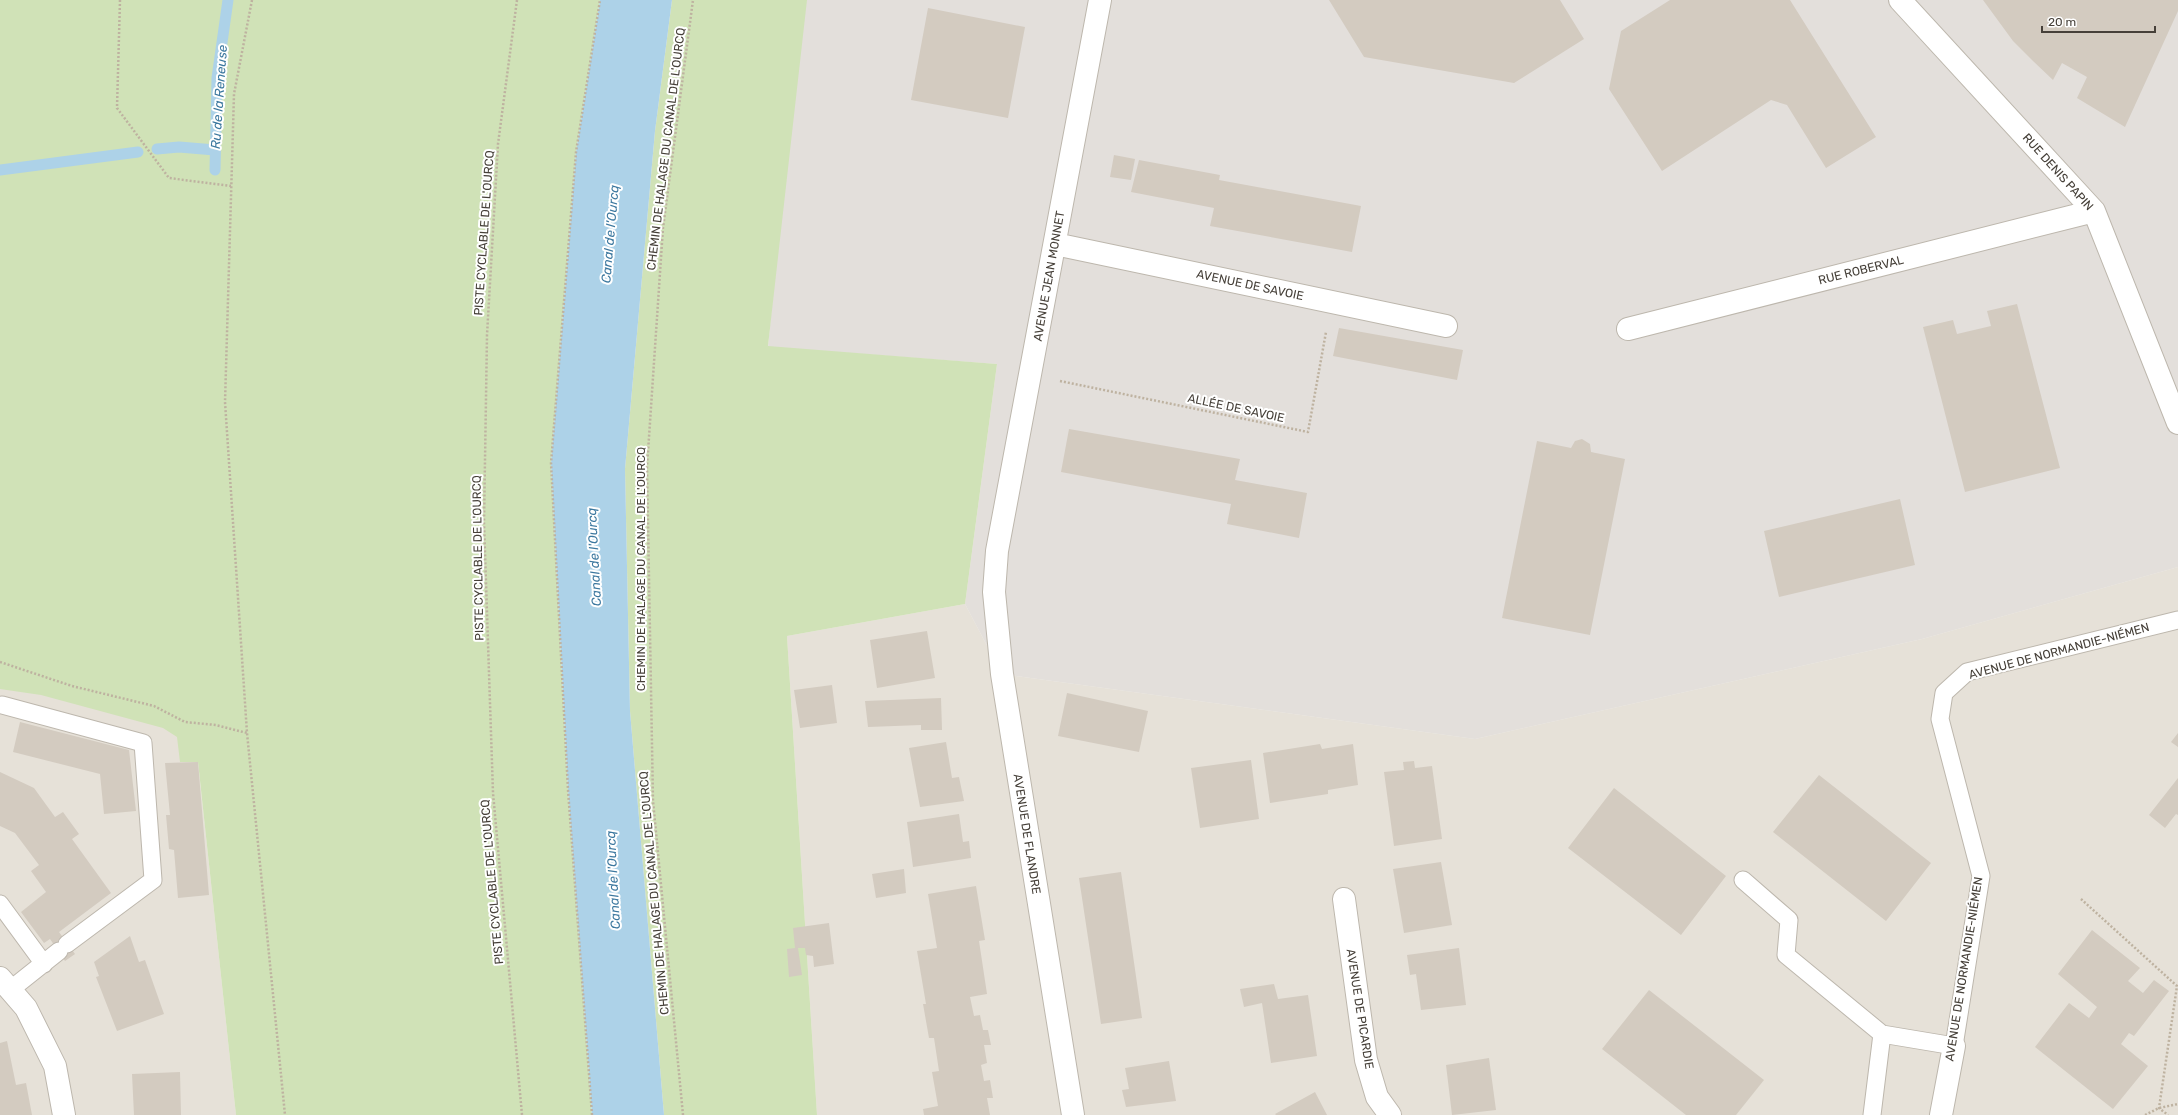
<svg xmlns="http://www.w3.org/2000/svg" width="2178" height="1115" font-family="Rubik,sans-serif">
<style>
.residential{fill:#e6e1d8}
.industrial{fill:#e3dfdb}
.green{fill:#d0e2b7}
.water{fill:#add2e8}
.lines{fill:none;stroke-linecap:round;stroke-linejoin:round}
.stream{stroke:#add2e8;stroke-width:11}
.building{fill:#d3cbc0}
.service-casing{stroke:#bdb7ad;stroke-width:19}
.minor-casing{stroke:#bdb7ad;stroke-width:24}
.path{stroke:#beb2a0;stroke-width:2.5;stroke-dasharray:2 2;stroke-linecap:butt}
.service{stroke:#fff;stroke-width:17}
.minor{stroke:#fff;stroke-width:22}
.labels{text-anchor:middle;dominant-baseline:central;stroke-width:4;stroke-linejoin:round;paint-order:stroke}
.street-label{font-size:12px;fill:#464039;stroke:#fff}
.water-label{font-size:13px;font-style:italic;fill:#3c789f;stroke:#fff}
</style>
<rect width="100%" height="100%" fill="#f3f0ea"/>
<path class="residential" d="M0,291l198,471 38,353h-236z
M2178,567v548h-1361l-30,-479 178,-32 37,70 473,65 447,-100z"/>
<path class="industrial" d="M806,0h1372v567l-256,72 -447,100 -473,-65 -37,-70 32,-240 -229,-17 18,-189z"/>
<path class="green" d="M0,0h600l-24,152 -25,311 17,327 24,325h-356l-38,-353h-18l-3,-25 -14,-9 -122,-33 -41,-6z
M672,0h135l-39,346 229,18 -32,240 -178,32 30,479h-153l-34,-404 -5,-242 30,-338z"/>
<path class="water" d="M600,0h72l-17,131 -30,338 5,242 34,404h-72l-24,-325 -17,-327 25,-311z"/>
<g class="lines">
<path class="stream" d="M157,149l22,-2 36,3
M0,170l138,-18
M215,170l2,-92 11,-78"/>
</g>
<path class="building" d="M1329,0h231l24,39 -70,44 -150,-26z
M1670,0h120l86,137 -50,31 -39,-63 -16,-5 -109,71 -53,-82 12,-58z
M1983,0h195v11l-53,116 -48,-29 10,-21 -25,-14 -9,17 -20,-19 -20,-20z
M928,8l97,19 -17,91 -97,-18z
M1114,155l21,4 -4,21 -21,-3z
M1139,160l81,15 -1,5 142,26 -9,46 -142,-26 4,-18 -83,-16z
M2017,304l43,164 -95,24 -42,-165 30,-7 4,14 34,-8 -4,-15z
M1339,328l124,22 -6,30 -124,-24z
M1069,429l171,30 -5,21 72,13 -8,45 -72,-14 4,-20 -170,-32z
M1582,439l8,5 1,8 34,7 -35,176 -88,-17 35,-177 34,7 4,-7z
M1900,499l15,66 -136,32 -15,-66z
M927,631l8,47 -58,10 -7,-48z
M832,685l5,38 -37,5 -6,-38z
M1067,693l81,18 -9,41 -81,-16z
M941,698l1,32h-21v-5l-53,2 -3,-26z
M20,722l109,28 7,61 -32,3 -4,-40 -87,-22z
M2178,733v14l-7,-5z
M946,742l6,36 7,-1 5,24 -44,6 -11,-59z
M1320,744l2,5 31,-5 5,41 -30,5v4l-58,9 -7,-50z
M1251,760l8,59 -59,9 -9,-60z
M1414,761l1,7 17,-2 10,73 -48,7 -10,-74 20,-2 -1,-8z
M198,762l11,133 -31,3 -4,-48 -5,-1 -3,-34h4l-5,-52z
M0,772l34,16 21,29 8,-5 16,22 -7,5 39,54 -52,39 16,22 -10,7 -15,-22 -6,4 -23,-31 25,-20 -15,-21 8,-6 -24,-32 -15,-7z
M1819,775l112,88 -45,58 -113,-89z
M2178,778v37l-2,-1 -11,14 -16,-13z
M1614,788l112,88 -45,59 -113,-87z
M959,814l4,28 6,-1 2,17 -58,9 -6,-45z
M1441,862l11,63 -48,8 -11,-64z
M904,869l2,24 -30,5 -4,-24z
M1121,872l21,146 -41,6 -22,-146z
M976,886l9,54 -6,1 8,53 -17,3 4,19 6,-1 3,15h5l3,15h-7l3,18 -6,2 3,16 6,-1 3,18h-6l3,17h-66l-1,-6 15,-3 -6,-34 7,-1 -5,-33h-5l-6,-34h3l-9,-53 20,-3 -9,-54z
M829,923l5,41 -20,3 -1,-11 -7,-1 -1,-7h-7l4,27 -13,2 -2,-28 8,-1 -2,-20z
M2092,930l48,38 -12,13 15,12 11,-13 15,11 -35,45 -5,-3 -8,11 27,22 -35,43 -78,-62 34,-44 20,15 8,-11 -39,-33z
M130,936l9,26 6,-2 19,54 -47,17 -21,-54 3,-1 -5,-14z
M1459,948l7,57 -45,5 -5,-36 -6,1 -3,-20z
M1274,984l4,15 30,-4 9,61 -46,7 -9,-60 -18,4 -4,-18z
M1649,990l115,90 -28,35h-50l-84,-66z
M7,1041l9,44 10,-2 6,32h-32v-72z
M1489,1058l7,52 -44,5 -6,-50z
M1169,1061l7,40 -50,6 -4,-17 7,-1 -4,-21z
M180,1072l1,43h-47l-2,-41z
M1315,1092l12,23h-51l-1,-1z"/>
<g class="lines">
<defs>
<path id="service" d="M2,705l141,38 10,137 -86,64
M1743,880l46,40 -3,35 96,79 72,12 27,-170 -41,-157 4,-26 23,-21 211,-52
M0,904l44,60
M10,990l49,-39
M1872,1115l10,-81"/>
<path id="minor" d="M1900,0l194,211 84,212
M1055,244l391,82
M1628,329l466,-118
M1344,899l22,161 11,37 13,18
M0,978l26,30 29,58 9,49
M1073,1115l-71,-441 -8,-82 3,-41 103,-551
M1941,1115l13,-69"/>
</defs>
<use href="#service" class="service-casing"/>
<use href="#minor" class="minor-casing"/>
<path class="path" d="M120,0l-3,108 52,70 62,8
M252,0l-18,94 -9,308 22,331 38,382
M517,0l-19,144 -11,191 -3,188 9,270 29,322
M1060,381l248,51 18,-100
M0,662l72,24 82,20 31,16 31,3 31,8
M2081,899l96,87 -18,122 9,7
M592,1115l-24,-325 -17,-327 25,-311 24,-152
M683,1115l-30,-314 -6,-334 16,-239 30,-228
M2145,1115l14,-7 19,-4"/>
<use href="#service" class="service"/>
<use href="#minor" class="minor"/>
</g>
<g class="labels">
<g class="street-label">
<text transform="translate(666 149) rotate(-83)">CHEMIN DE HALAGE DU CANAL DE L'OURCQ</text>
<text transform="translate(2058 172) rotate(48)">RUE DENIS PAPIN</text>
<text transform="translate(484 233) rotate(-86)">PISTE CYCLABLE DE L'OURCQ</text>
<text transform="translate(1861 270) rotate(-14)">RUE ROBERVAL</text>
<text transform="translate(1049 276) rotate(-80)">AVENUE JEAN MONNET</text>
<text transform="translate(1250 285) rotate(12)">AVENUE DE SAVOIE</text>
<text transform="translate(1236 408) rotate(12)">ALLÉE DE SAVOIE</text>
<text transform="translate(478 558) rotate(-91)">PISTE CYCLABLE DE L'OURCQ</text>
<text transform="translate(641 569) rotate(-90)">CHEMIN DE HALAGE DU CANAL DE L'OURCQ</text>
<text transform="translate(2059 651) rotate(-15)">AVENUE DE NORMANDIE-NIÉMEN</text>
<text transform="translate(1027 834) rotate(81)">AVENUE DE FLANDRE</text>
<text transform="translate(492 882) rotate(-95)">PISTE CYCLABLE DE L'OURCQ</text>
<text transform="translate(654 893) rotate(-95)">CHEMIN DE HALAGE DU CANAL DE L'OURCQ</text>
<text transform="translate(1964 969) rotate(-81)">AVENUE DE NORMANDIE-NIÉMEN</text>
<text transform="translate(1360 1009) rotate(81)">AVENUE DE PICARDIE</text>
</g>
<g class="water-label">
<text transform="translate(219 97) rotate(-86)">Ru de la Reneuse</text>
<text transform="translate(610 234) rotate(-85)">Canal de l'Ourcq</text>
<text transform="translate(594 557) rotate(-93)">Canal de l'Ourcq</text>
<text transform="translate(613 880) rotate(-93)">Canal de l'Ourcq</text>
</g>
</g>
<path d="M2042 26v6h113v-6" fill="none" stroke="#464039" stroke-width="2"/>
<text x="2048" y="26" font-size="12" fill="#464039" stroke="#ffffff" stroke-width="3" paint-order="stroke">20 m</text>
</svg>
